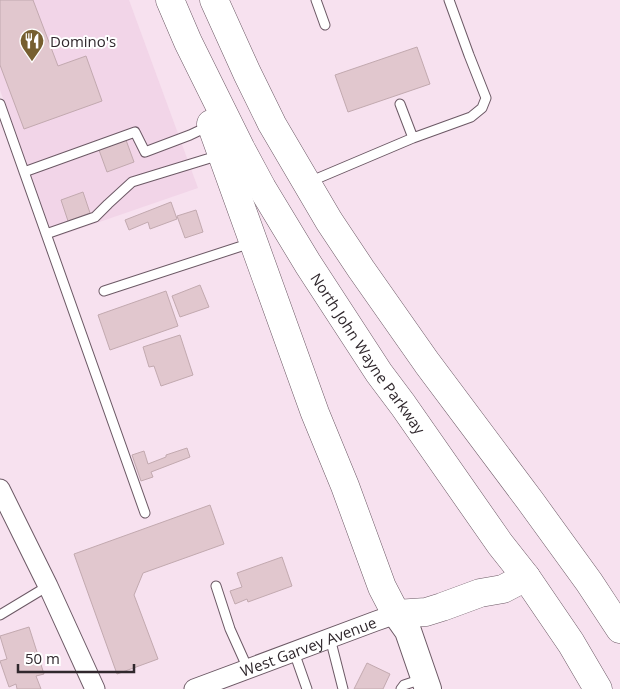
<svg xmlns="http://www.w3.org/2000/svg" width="620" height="689" font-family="'Open Sans',sans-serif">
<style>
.built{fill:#f2d5e8}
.building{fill:#e1c7ce;stroke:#c2a9af}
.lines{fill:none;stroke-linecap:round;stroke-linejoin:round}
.service-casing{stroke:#6c5965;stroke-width:11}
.minor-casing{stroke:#6c5965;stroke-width:21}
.secondary-casing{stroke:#6c5965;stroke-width:28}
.trunk-casing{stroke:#6c5965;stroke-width:29}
.service{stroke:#fff;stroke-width:9}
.minor{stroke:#fff;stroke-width:19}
.secondary{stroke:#fff;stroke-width:26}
.trunk{stroke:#fff;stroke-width:28}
.labels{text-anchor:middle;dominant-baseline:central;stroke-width:4;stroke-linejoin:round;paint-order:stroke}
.poi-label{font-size:15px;fill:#30282d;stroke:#fff;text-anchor:start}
.street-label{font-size:15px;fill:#30282d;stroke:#fff}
</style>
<rect width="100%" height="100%" fill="#f7e1ef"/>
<path class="built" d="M0,0h129l69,188 -145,50 -53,-148z"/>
<path class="building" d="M0,0h33l25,66 28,-10 16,45 -78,28 -24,-64z
M417,47l13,37 -82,28 -13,-37z
M126,140l8,22 -27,10 -8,-22z
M83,192l7,21 -22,8 -7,-21z
M171,202l6,17 -27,10 -2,-7 -19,8 -4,-10z
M196,210l7,22 -18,6 -8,-22z
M200,285l9,22 -29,10 -8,-21z
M166,291l12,35 -68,24 -12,-35z
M180,335l13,40 -32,11 -7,-20 -5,1 -6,-20z
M187,448l3,9 -39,15 2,5 -12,4 -9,-26 12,-4 4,13 18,-7v-2z
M210,505l14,39 -81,29 -9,22 24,64 -41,15 -43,-120z
M282,557l10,29 -44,16 -1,-3 -12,5 -5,-13 12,-4 -5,-14z
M29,627l15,47 -8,2 5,13h-24l-1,-5 -7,3 -9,-26 7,-2 -7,-23z
M367,663l23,11 -7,15h-29z"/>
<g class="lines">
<defs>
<path id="service" d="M316,0l9,25
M0,104l145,409
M400,104l13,34
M24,172l111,-40 10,20 45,-17 19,-9
M309,182l104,-44 58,-21 11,-9 4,-10 -17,-43 -20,-55
M46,234l49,-17 13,-13 24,-22 88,-27
M104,291l147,-48
M216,586l14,43 18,40
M0,615l48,-29
M330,638l13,51
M294,652l13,37
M401,689l3,-4 18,-6"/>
<g id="minor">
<path d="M0,489l48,97 47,103"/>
<path id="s1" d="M194,689l182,-68 20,-7"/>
</g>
<path id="secondary" d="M396,614l12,17 20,58"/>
<g id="trunk">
<path id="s2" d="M170,0l18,42 53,107 21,39 46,76 71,109 24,32 97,139 26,33 45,66 27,46"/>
<path d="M214,0l33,73 25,51 57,97 32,48 66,94 104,139 58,80 31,47"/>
<path d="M211,124l104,289 30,73 37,101 14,27 30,-2 16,-5 38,-14 23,-4 23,-12"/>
</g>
</defs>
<use href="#service" class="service-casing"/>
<use href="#minor" class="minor-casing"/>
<use href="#secondary" class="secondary-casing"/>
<use href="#trunk" class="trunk-casing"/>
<use href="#service" class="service"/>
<use href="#minor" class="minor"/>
<use href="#secondary" class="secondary"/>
<use href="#trunk" class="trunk"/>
</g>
<defs>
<symbol id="restaurant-pin" viewBox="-11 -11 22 30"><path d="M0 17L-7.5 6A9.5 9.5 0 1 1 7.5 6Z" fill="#765f2f" stroke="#fff"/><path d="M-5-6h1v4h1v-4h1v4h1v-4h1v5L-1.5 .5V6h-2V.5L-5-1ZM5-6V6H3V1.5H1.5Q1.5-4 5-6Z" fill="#fff"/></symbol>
</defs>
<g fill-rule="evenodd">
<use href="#restaurant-pin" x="18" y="27" width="28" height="38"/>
</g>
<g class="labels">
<g class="poi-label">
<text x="50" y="41">Domino's</text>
</g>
<g class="street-label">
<text stroke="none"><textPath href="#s2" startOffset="406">North John Wayne Parkway</textPath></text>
<text stroke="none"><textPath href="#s1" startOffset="122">West Garvey Avenue</textPath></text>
</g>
</g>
<path d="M18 664v8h116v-8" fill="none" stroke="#30282d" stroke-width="2.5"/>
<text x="25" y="664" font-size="15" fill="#30282d" stroke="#ffffff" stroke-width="4" paint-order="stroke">50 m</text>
</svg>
